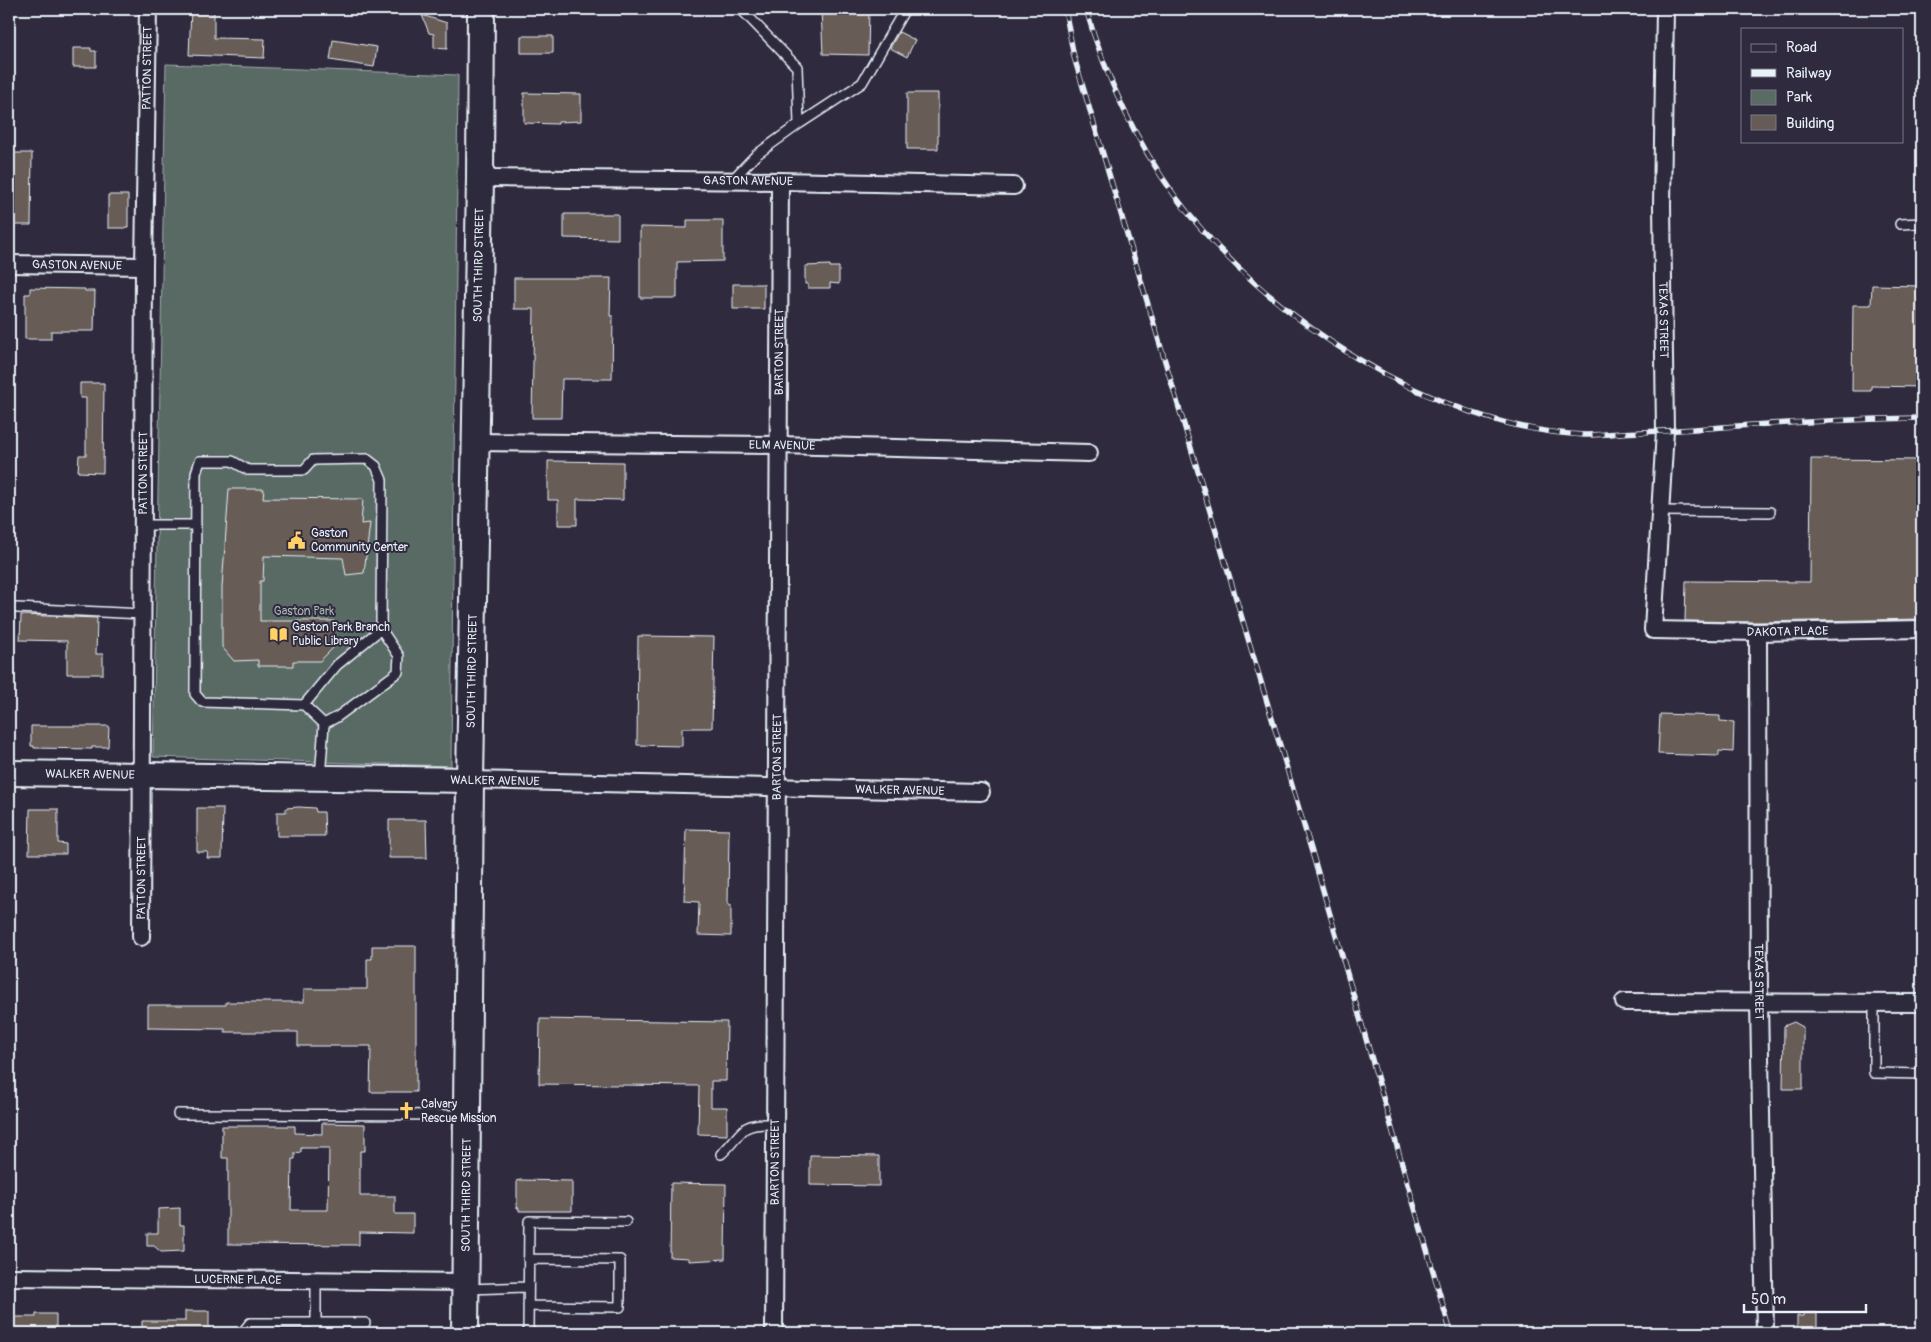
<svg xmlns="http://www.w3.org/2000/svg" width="1931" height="1342" font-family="Pangolin,sans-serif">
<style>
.green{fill:#596b63;stroke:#a0aeae}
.building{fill:#675b57;stroke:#e8f1f8;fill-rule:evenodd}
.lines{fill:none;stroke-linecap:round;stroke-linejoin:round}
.lane-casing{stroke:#e8f1f8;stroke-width:12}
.street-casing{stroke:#e8f1f8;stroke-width:20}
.secondary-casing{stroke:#e8f1f8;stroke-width:28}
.primary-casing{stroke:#e8f1f8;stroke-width:30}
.lane{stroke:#2f2a3d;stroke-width:9}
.street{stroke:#2f2a3d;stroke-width:16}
.secondary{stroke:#2f2a3d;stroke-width:24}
.primary{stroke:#2f2a3d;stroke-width:26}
.rail-casing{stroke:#e8f1f8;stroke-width:5.5}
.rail{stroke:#2f2a3d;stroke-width:4;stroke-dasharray:11;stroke-linecap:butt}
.labels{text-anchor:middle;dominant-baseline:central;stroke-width:4;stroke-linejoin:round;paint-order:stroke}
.street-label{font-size:12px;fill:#e8f1f8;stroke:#2f2a3d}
.poi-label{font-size:12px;fill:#e8f1f8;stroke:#2f2a3d;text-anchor:start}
.park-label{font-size:12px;fill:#a8b5b5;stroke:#2f2a3d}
</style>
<rect width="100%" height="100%" fill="#2f2a3d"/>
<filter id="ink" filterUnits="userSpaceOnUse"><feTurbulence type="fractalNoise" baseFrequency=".02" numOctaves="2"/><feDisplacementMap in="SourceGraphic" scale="10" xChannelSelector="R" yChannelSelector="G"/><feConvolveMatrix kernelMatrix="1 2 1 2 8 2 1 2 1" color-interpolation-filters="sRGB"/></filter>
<g filter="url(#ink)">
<path class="green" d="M166,64l292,11 -7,691 -298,-9z"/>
<path class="building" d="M191,9h23v29l51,1 -1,19 -75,-3z
M821,9h48l-1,46 -45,-1z
M422,15l25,8v26l-13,-1v-14l-5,-1z
M899,32l16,8 -8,17 -17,-9z
M521,36h32v17h-32z
M333,40l44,7 -3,20 -44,-7z
M73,48h18v3h5v16h-23z
M524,93l57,1v27l-23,1v2l-34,-1z
M907,93h31v56h-31z
M9,153h23l-1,72h-22z
M108,195h20v33h-20z
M564,214h54v25l-54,-1z
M687,220h36v41l-46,1v36h-37v-71l47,1z
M830,265v2h9v17l-9,-1v5h-22v-4h-3v-18z
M514,278h97l-1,38h3l-1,63h-50l-1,39h-29l2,-109h-20z
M733,284h31v25h-31z
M1872,285l50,1v101l-51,-1v5h-19l1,-86h18z
M30,288l55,1v2h10l-1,40h-43v8h-26v-45h5z
M80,383h24l-1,90 -25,-1 1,-17h7v-57h-6z
M1811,459l111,1v159l-164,3 -73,-1 1,-40 124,1z
M548,461l75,1v38l-46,-1v26h-19v-25h-10z
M229,489h35l-1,9 100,1 -2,25 9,-1 -6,50 -18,2 -3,-17 -79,-2 -1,25h-3v40h74v26l-14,14h-27v5h-35v-6l-24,1 -12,-14v-60z
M21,615l76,3 -1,36h7v20h-36v-33l-47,-1z
M638,636l76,1 -2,91h-30v18l-45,-1z
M1660,714l60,2v5l14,1 -1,30 -14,-1v5l-61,-2z
M31,726h78l-1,21h-16v2l-58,-1v-2h-3z
M299,807l16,1 1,4h8l1,24h-48v-24h9v-4z
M197,808h26l-1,50h-15l1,-6h-11z
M30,809h28v34l8,1v10h-37z
M389,820h37l1,38h-38z
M686,829l43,1 -1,75h3v31l-33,-1 1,-33 -15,-1z
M372,946h44v146h-46l1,-46h-73v-14h-73v-3l-77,-1v-23h78v-3h78v-13h63v-30h5z
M540,1019l187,3 -1,59h-15v26h16v28l-29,-1 1,-48 -160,-2z
M1794,1022l9,5v62h-20l1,-63z
M322,1123l43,1v27h-5v45h35v18h18v19l-54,-1v13l-131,-1v-86h-6v-32h73v7l27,1zM301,1148h28l-1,62h-37l1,-51h3v-6l6,-1z
M810,1155l69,1v30l-69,-1z
M520,1180l52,1v30h-53v-3h-2v-27z
M671,1183l55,1 -1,75 -36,2v-3l-19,-1z
M180,1208v17h4v26l-23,1 -7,-6h-7v-13h11v-24z
M185,1311h24v22h-67v-12h43z
M1804,1313h13v20h-20v-17h7z
M36,1314h20v19h-47v-16h27z"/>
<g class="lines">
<defs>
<path id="lane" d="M741,9l56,58 2,57
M732,180l24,-25 43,-31 63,-41 43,-74
M1900,224l22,-1
M1660,511l110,1
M144,525h52
M17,608l126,6
M304,705l33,-40 44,-36
M320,778l4,-54 13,-7 61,-45 1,-16 -18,-27 1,-149 -6,-14 -9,-7 -54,1 -9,10h-56l-16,-9h-32l-4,12 -1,221 7,8 102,3 20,19
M1874,1002v71l48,1
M178,1114l287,1
M721,1154c8,-6 19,-23 25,-26 9,-5 19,-4 28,-4
M316,1281v52
M467,1289l61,-2
M528,1306l92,1v-47l-92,-1
M242,1333l8,-10h115
M533,1333l-5,-1 1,-111 97,1"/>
<g id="street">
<path id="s1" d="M1665,9l-3,196 3,226 -12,199 105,2 164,-3"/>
<path id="s2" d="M480,178l300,3 234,5"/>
<path id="s3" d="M9,264l135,2"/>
<path id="s4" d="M476,442l302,3 311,8"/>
<path id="s5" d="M1758,632l1,370 6,331"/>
<path id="s6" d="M470,780l511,12"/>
<path id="s7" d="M141,937l3,-671 4,-257"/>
<path d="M1624,1002l298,1"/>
<path id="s8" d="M9,1277l458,5"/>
<path id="s9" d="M774,1333l6,-1152"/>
</g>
<g id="secondary">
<path id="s10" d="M9,773l461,7"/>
</g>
<g id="primary">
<path id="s11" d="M465,1333l5,-553 10,-602 1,-169"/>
</g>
</defs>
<use href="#lane" class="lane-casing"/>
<use href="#street" class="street-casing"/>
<use href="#secondary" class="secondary-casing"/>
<use href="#primary" class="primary-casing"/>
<use href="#lane" class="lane"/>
<use href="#street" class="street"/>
<use href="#secondary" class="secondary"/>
<use href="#primary" class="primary"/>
<defs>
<path id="rail" d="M1065,9l9,48 240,802 137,474
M1086,9c19,66 48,130 89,187 87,119 260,233 410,239 12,0 24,-1 36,-2 30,-1 59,-3 89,-5 70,-5 141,-9 212,-10"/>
</defs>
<use href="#rail" class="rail-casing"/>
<use href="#rail" class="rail"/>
</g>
</g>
<defs>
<symbol id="civic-bare" viewBox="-9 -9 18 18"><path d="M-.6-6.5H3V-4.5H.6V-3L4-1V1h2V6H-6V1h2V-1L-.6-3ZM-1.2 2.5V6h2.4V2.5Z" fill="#ffd166" stroke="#2f2a3d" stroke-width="2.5" paint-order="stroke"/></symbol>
<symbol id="library-bare" viewBox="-9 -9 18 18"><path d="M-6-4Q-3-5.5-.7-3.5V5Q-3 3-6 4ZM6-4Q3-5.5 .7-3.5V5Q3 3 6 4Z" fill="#ffd166" stroke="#2f2a3d" stroke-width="2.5" paint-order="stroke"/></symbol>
<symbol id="church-bare" viewBox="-9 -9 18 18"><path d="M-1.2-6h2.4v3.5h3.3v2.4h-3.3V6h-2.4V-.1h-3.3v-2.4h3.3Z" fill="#ffd166" stroke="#2f2a3d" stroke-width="2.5" paint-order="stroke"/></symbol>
</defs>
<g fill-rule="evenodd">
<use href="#civic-bare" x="284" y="528" width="25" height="25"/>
<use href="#library-bare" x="266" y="622" width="25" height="25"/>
<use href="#church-bare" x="394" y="1098" width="25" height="25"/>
</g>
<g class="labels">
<g class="street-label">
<text stroke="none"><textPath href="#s7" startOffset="869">PATTON STREET</textPath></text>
<text stroke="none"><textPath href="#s2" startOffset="268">GASTON AVENUE</textPath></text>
<text stroke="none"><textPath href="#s3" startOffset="68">GASTON AVENUE</textPath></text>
<text stroke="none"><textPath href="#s11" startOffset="1068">SOUTH THIRD STREET</textPath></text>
<text stroke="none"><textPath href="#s1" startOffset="311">TEXAS STREET</textPath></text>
<text stroke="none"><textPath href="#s9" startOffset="981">BARTON STREET</textPath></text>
<text stroke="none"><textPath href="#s4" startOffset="306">ELM AVENUE</textPath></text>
<text stroke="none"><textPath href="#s7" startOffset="464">PATTON STREET</textPath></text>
<text stroke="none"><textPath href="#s1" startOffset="756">DAKOTA PLACE</textPath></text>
<text stroke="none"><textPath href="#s11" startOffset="662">SOUTH THIRD STREET</textPath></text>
<text stroke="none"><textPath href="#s9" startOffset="576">BARTON STREET</textPath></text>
<text stroke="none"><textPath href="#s10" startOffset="81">WALKER AVENUE</textPath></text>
<text transform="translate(495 781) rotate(1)">WALKER AVENUE</text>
<text stroke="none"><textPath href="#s6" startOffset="430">WALKER AVENUE</textPath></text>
<text stroke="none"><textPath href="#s7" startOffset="59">PATTON STREET</textPath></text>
<text stroke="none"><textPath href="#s5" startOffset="350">TEXAS STREET</textPath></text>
<text stroke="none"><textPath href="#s9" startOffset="171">BARTON STREET</textPath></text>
<text stroke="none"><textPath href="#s11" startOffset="138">SOUTH THIRD STREET</textPath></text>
<text stroke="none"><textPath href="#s8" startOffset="229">LUCERNE PLACE</textPath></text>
</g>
<g class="poi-label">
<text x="311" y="533">Gaston<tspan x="311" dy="14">Community Center</tspan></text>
<text x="292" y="627">Gaston Park Branch<tspan x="292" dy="14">Public Library</tspan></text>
<text x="421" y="1104">Calvary<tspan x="421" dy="14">Rescue Mission</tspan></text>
</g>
<g class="park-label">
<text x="304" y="611">Gaston Park</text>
</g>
</g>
<rect width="1931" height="1342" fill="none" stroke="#2f2a3d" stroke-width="30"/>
<rect x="15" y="15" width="1901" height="1312" fill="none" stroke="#e8f1f8" stroke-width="2" filter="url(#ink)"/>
<rect x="1741" y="28" width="162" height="115" fill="#2f2a3d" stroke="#797a88"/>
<rect x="1751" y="44" width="25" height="8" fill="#2f2a3d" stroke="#797a88"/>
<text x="1786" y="52" font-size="15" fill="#e8f1f8">Road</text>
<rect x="1751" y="69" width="25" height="8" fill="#e8f1f8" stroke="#797a88"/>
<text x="1786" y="78" font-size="15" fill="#e8f1f8">Railway</text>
<rect x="1751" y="90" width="25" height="15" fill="#596b63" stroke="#797a88"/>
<text x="1786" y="102" font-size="15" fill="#e8f1f8">Park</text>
<rect x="1751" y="115" width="25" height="15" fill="#675b57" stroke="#797a88"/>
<text x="1786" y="128" font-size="15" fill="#e8f1f8">Building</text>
<path d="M1744 1304v8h122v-8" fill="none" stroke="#e8f1f8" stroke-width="2.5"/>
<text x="1751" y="1304" font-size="15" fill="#e8f1f8" stroke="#2f2a3d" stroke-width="4" paint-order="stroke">50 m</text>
</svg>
